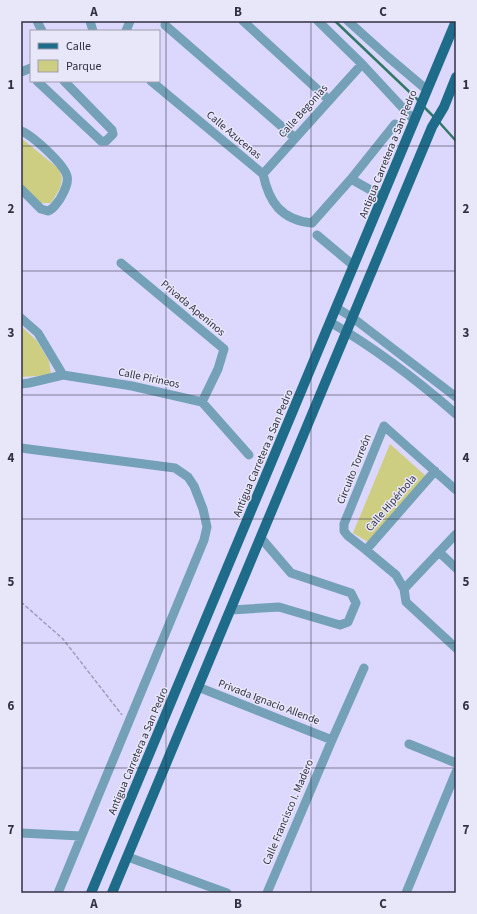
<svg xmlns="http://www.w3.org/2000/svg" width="477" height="914" font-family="'Source Sans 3',sans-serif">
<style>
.green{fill:#cdce81}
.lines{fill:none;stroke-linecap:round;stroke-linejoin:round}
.stream{stroke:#347968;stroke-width:2.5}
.path{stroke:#a09cbb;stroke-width:1.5;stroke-dasharray:4 2;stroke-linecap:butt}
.minor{stroke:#74a1b7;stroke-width:9}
.major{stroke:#1e6c8a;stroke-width:10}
.grid{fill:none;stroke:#323042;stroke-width:1;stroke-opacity:0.55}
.labels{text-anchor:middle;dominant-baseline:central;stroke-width:3;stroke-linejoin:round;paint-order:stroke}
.street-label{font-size:11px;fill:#323042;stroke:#e8e7fa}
.neatline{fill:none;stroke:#323042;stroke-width:1.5}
.grid-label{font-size:13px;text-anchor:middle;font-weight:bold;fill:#323042}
</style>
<rect width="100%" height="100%" fill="#dbd7fd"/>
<path class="green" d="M21,138l38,31 3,9 -2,10 -9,15h-10l-20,-19z
M21,326l16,15 12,20 2,14 -30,2z
M390,444l37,33 -59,65 -15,-9z"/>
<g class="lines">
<path class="stream" d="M335,21l85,81
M423,106l12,12
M439,122l17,19"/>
<path class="path" d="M21,602l42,37 59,76"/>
<path class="minor" d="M37,21l5,10
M90,21l3,10
M243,21l86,79
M318,21l44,43 52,56
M348,21l40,36 39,33
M165,25l130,113
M126,31l4,-10
M21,72l10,-4
M37,81l64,60h5l7,-7 -1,-4 -48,-49
M151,81l112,93c6,28 18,46 49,49l39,-44 44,-55
M21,131c11,4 43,33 46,45 2,7 -3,16 -7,23 -4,5 -6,10 -12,12l-7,-2 -20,-20
M263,174l99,-110
M351,179l32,18
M317,235l37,31
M121,263l103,86 -6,20 -16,33
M337,308l16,10 103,79
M21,318l17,15 25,42
M330,322c45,26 87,58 126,92
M21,384l8,-1 34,-8 69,11 70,16 47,53
M21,448l154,20 13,9 6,9 9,23 4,18 -3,13 -146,353
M456,534l-52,55 2,13 50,46
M366,550l69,-79
M439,552l17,16
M404,589l-8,-14 -30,-25 -18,-14 -4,-5v-7l40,-98 72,64
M231,610l48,-3 61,18 8,-3 8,-19 -5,-10 -60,-20 -30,-35
M198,687l134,53
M409,744l47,19
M21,833l60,3
M128,857l99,36
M267,893l65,-153 32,-72
M406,893l50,-121"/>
<path class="major" d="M91,893l365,-872
M112,893l320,-766 12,-20 12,-30"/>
</g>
<path class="grid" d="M166,21v872M311,21v872M21,146h435M21,271h435M21,395h435M21,519h435M21,643h435M21,768h435"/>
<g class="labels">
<g class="street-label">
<text transform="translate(303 111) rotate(-48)">Calle Begonias</text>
<text transform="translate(234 135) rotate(40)">Calle Azucenas</text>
<text transform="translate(388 154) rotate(-68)">Antigua Carretera a San Pedro</text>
<text transform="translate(193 308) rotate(40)">Privada Apeninos</text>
<text transform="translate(149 378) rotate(12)">Calle Pirineos</text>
<text transform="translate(263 453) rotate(-67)">Antigua Carretera a San Pedro</text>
<text transform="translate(354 469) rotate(-68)">Circuito Torreón</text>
<text transform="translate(391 503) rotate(-49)">Calle Hipérbola</text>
<text transform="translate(269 702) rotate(21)">Privada Ignacio Allende</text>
<text transform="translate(138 751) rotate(-67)">Antigua Carretera a San Pedro</text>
<text transform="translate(288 812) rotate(-67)">Calle Francisco I. Madero</text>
</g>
</g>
<rect width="477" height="914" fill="none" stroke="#e8e7fa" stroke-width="44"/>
<rect x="30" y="30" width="130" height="52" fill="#e8e7fa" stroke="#9f9eb0"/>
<rect x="38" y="43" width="20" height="6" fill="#1e6c8a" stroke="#9f9eb0"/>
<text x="66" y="50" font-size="12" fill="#323042">Calle</text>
<rect x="38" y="60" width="20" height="12" fill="#cdce81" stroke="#9f9eb0"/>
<text x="66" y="70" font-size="12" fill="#323042">Parque</text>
<rect x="22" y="22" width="433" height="870" class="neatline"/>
<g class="grid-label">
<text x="94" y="16">A</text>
<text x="238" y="16">B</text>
<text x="383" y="16">C</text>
<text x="11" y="89">1</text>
<text x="466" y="89">1</text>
<text x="11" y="213">2</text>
<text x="466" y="213">2</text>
<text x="11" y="337">3</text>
<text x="466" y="337">3</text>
<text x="11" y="462">4</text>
<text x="466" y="462">4</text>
<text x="11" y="586">5</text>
<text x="466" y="586">5</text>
<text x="11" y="710">6</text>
<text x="466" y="710">6</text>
<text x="11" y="834">7</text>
<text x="466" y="834">7</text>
<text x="94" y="908">A</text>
<text x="238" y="908">B</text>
<text x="383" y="908">C</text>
</g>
</svg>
